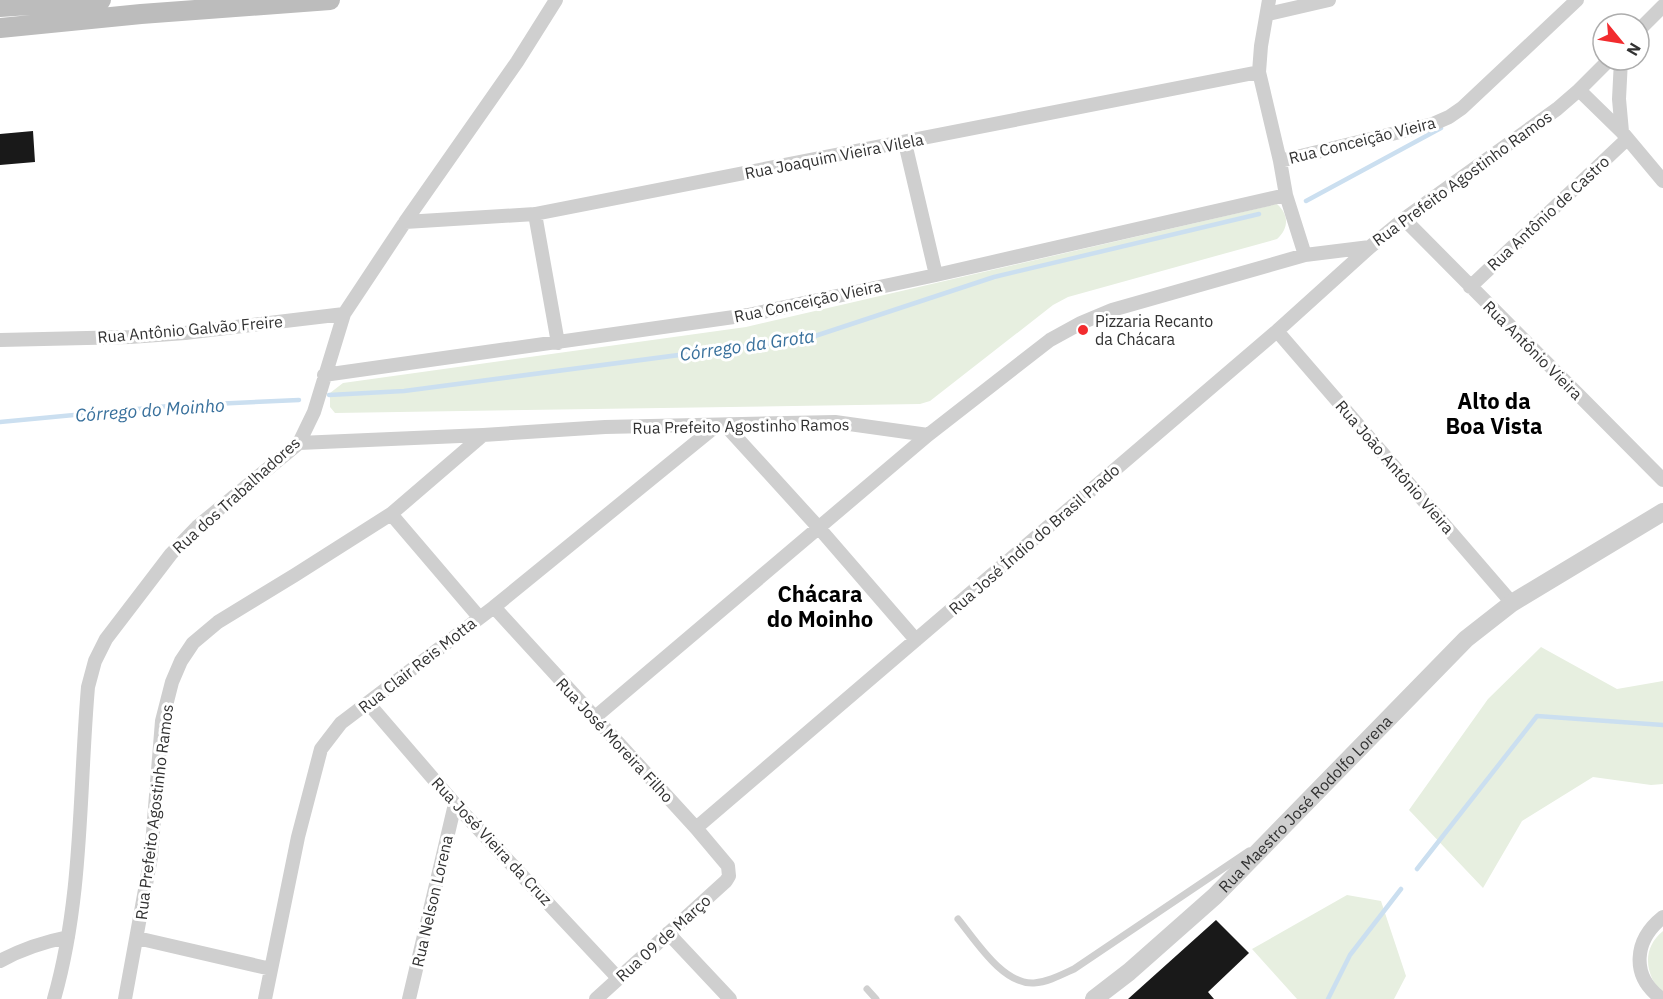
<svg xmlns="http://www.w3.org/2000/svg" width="1663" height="999" font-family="'IBM Plex Sans',sans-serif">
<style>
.green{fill:#e7efe0}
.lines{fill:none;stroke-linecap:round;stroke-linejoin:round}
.stream{stroke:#cbdff0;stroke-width:4.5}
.building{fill:#191919}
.service{stroke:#cfcfcf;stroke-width:7}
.minor{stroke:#cfcfcf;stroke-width:14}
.tertiary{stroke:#cfcfcf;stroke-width:18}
.secondary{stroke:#bcbcbc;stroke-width:20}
.poi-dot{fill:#f22b2e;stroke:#fff;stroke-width:2}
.labels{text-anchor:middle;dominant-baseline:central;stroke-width:6;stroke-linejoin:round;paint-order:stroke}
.street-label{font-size:16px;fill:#323232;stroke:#fff}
.poi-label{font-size:16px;fill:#323232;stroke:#fff;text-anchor:start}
.water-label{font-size:18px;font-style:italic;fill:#38709c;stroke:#fff}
.district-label{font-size:22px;font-weight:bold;fill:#000;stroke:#fff}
</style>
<rect width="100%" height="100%" fill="#fff"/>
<path class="green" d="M1277,204c12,11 12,24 0,35l-209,58 -15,8 -123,96 -10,3 -585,9 -5,-6v-14l13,-10 403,-56z
M1541,647l76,42 46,-8v103l-12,1 -58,-8 -71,44 -39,67 -74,-78 79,-111z
M1347,895l34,6 25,75 -12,23h-97l-45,-50z
M1663,931v63c-18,-19 -22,-45 0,-63z"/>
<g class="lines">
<path class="stream" d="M1306,201l135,-73
M329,395l75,-4 405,-53 185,-61 265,-63
M0,422l169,-16 130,-6
M1417,869l120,-153 126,9
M1328,999l22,-44 51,-66"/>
</g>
<path class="building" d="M33,131l2,31 -35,3v-31z
M1216,920l33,33 -41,39 6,7h-86z"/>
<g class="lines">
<path class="service" d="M958,919c18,22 45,66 76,64 14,-1 27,-8 40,-14l175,-118
M867,989l9,10"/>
<path class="minor" d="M1269,0l-8,46 -2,26 21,89 6,34 19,60
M1268,14l61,-14
M1639,30l24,-24
M1621,60l-2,39 3,33
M1579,90l43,42 41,49
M905,143l31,132
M1280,161l153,-37 16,-7 13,-9 115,-108
M535,214l23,129
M1404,219l259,261
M405,222l130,-8 724,-142
M1470,287l157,-148
M1277,331l235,272
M0,340l130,-3 55,-4 159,-19
M324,375l424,-60 188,-40 350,-80
M726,426l93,102 97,112
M299,443l184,-8 122,-8 230,-5 93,13
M391,514l88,103
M494,607l202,221 32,38 1,10 -3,5 -130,118
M368,703l87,101 163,174
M594,718l334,-283 122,-95 31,-17 31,-13 193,-55 65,-8
M696,828l581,-497 93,-84 34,-28 153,-110 22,-19 30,-30
M668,933l62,66
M137,938l134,31
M0,961c22,-12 43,-19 68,-24
M54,999c29,-101 25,-208 34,-312l7,-26 11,-22 65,-85 26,-27 102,-84 15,-31 30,-98 61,-92 112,-160 39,-62
M125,999l26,-142 11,-136 10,-39 9,-21 12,-18 25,-21 77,-47 96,-61 92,-79
M265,999l33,-162 23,-88 20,-26 153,-116 222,-181
M409,999l46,-195
M1662,999c-32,-23 -28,-59 1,-82"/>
<path class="tertiary" id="s1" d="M1094,999l35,-27 86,-76 251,-257 46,-36 151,-91"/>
<path class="secondary" d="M0,7l101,-7
M0,28l141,-14 189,-14"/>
</g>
<circle class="poi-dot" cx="1083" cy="330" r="6"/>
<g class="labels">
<g class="street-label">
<text transform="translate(1362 140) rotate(-14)">Rua Conceição Vieira</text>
<text transform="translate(834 156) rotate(-11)">Rua Joaquim Vieira Vilela</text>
<text transform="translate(1462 178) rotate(-36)">Rua Prefeito Agostinho Ramos</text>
<text transform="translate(1548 213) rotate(-43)">Rua Antônio de Castro</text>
<text transform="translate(808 301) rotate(-12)">Rua Conceição Vieira</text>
<text transform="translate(190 329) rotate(-5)">Rua Antônio Galvão Freire</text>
<text transform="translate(1533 350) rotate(45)">Rua Antônio Vieira</text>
<text transform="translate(741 426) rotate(-1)">Rua Prefeito Agostinho Ramos</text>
<text transform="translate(1395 467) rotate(49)">Rua João Antônio Vieira</text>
<text transform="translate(236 495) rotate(-42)">Rua dos Trabalhadores</text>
<text transform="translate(1034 539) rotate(-41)">Rua José Índio do Brasil Prado</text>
<text transform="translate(417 665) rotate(-38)">Rua Clair Reis Motta</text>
<text transform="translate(615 740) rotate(47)">Rua José Moreira Filho</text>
<text stroke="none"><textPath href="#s1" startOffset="288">Rua Maestro José Rodolfo Lorena</textPath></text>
<text transform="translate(154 812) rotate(-83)">Rua Prefeito Agostinho Ramos</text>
<text transform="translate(492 841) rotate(47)">Rua José Vieira da Cruz</text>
<text transform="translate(432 901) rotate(-77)">Rua Nelson Lorena</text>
<text transform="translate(663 938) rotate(-42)">Rua 09 de Março</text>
</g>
<g class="poi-label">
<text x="1095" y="321">Pizzaria Recanto<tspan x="1095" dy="18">da Chácara</tspan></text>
</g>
<g class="water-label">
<text transform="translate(747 345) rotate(-8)">Córrego da Grota</text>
<text transform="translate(150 410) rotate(-4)">Córrego do Moinho</text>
</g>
<g class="district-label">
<text x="1494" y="400">Alto da<tspan x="1494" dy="25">Boa Vista</tspan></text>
<text x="820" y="593">Chácara<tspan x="820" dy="25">do Moinho</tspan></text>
</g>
</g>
<g transform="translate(1621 42) rotate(120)"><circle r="28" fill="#ffffff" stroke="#adadad" stroke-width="1.5"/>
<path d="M0-4.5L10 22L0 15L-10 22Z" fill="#f22b2e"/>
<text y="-9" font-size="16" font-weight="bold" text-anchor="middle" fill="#323232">N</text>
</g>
</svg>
